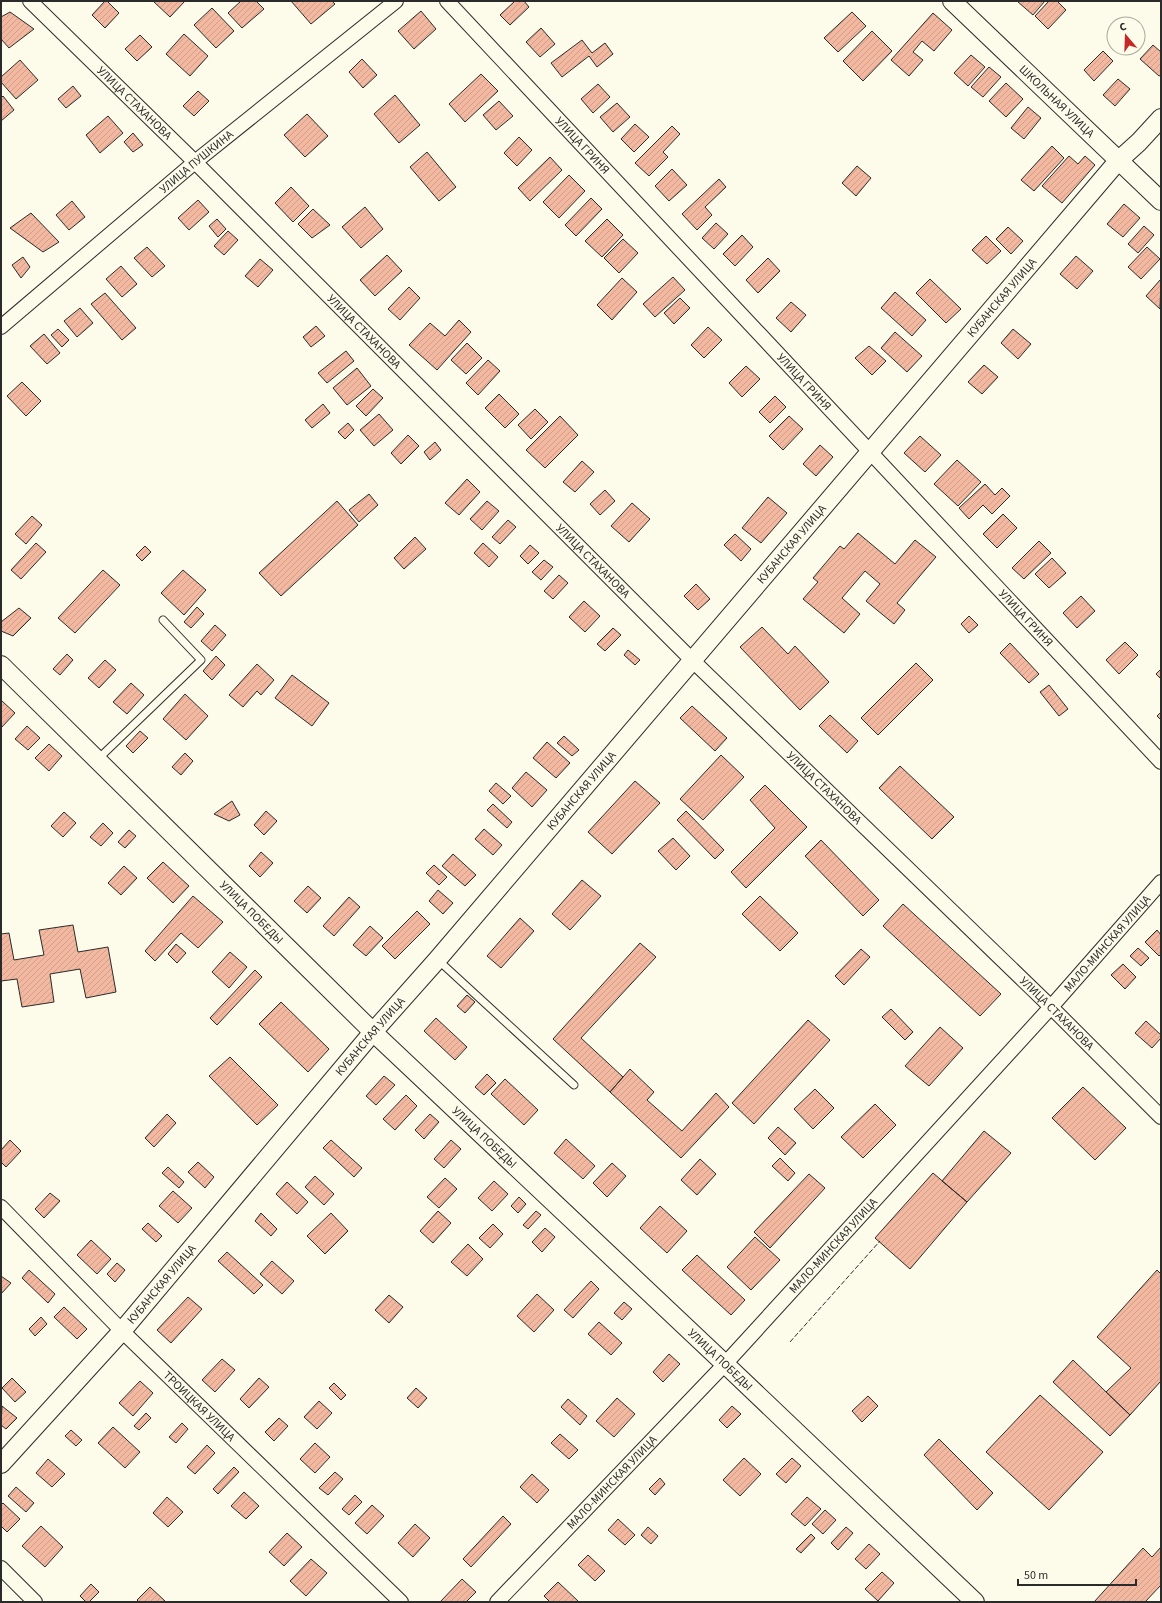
<svg xmlns="http://www.w3.org/2000/svg" width="1162" height="1603" font-family="'Source Sans 3',sans-serif">
<style>
.building{fill:url(#building-hatch);stroke:#2b2b2b}
.lines{fill:none;stroke-linecap:round;stroke-linejoin:round}
.service-casing{stroke:#2b2b2b;stroke-width:9}
.minor-casing{stroke:#2b2b2b;stroke-width:16}
.tertiary-casing{stroke:#2b2b2b;stroke-width:20}
.service{stroke:#fdfbea;stroke-width:7}
.minor{stroke:#fdfbea;stroke-width:14}
.tertiary{stroke:#fdfbea;stroke-width:18}
.fence{stroke:#2b2b2b;stroke-width:1;stroke-dasharray:5 2;stroke-linecap:butt}
.labels{text-anchor:middle;dominant-baseline:central;stroke-width:3;stroke-linejoin:round;paint-order:stroke}
.street-label{font-size:12px;fill:#2b2b2b;stroke:#fdfbea}
</style>
<defs>
<pattern id="building-hatch" width="6" height="6" patternUnits="userSpaceOnUse"><rect width="6" height="6" fill="#f2b8a0"/><path d="M-1 1l2-2M0 6l6-6M5 7l2-2" fill="none" stroke="#d09e8a"/></pattern>
</defs>
<rect width="100%" height="100%" fill="#fdfbea"/>
<path class="building" d="M105,1h2l12,12 -14,15 -13,-13z
M153,1h32l-15,16z
M241,1h15l8,8 -22,19 -14,-15z
M291,1h41l3,3 -24,20z
M515,1h9l5,6 -19,18 -10,-10z
M1019,1h26l-12,14 -15,-13z
M1049,1h8l9,9 -18,19 -13,-13z
M212,8l22,23 -18,17 -22,-23z
M421,11l15,18 -22,20 -16,-18z
M10,12l24,17 -25,19 -8,-9v-22z
M852,12l14,14 -28,26 -14,-14z
M933,13l19,17 -18,21 -12,-10 -9,11 10,8 -14,16 -18,-16z
M541,28l14,16 -15,13 -14,-15z
M872,31l20,20 -29,30 -20,-20z
M184,34l24,22 -18,20 -24,-22z
M140,35l12,12 -15,14 -12,-12z
M582,40l10,13 13,-10 8,11 -16,13 -8,-11 -27,21 -11,-14z
M1153,45l8,7v23l-2,1 -19,-17z
M1103,51l10,10 -19,20 -10,-11z
M971,55l14,12 -17,19 -14,-13z
M362,59l15,16 -14,13 -14,-16z
M20,60l18,20 -22,19 -15,-17v-5z
M989,67l12,10 -18,20 -12,-10z
M481,74l17,17 -33,31 -16,-18z
M1118,79l12,10 -15,17 -12,-11z
M1006,83l17,16 -17,18 -17,-16z
M598,84l12,13 -17,16 -12,-14z
M73,86l8,10 -15,12 -8,-9z
M198,91l11,10 -15,15 -11,-10z
M395,95l25,30 -21,18 -25,-29z
M3,96l11,14 -13,11v-23z
M499,101l14,15 -17,14 -13,-15z
M617,103l13,14 -17,15 -13,-15z
M1028,107l13,11 -17,21 -13,-11z
M307,114l21,22 -23,21 -21,-22z
M108,116l15,17 -23,20 -14,-18z
M635,124l14,13 -15,15 -13,-13z
M672,126l8,8 -17,18 5,5 -19,19 -14,-13z
M133,133l10,12 -10,7 -9,-10z
M519,137l13,13 -15,16 -13,-13z
M1052,146l12,12 -30,33 -13,-11z
M427,152l29,35 -17,14 -29,-34z
M1069,156l9,8 7,-8 10,9 -33,38 -20,-17z
M550,157l12,13 -32,31 -12,-13z
M857,166l14,12 -15,18 -14,-13z
M672,169l15,16 -18,16 -14,-15z
M569,175l16,16 -26,27 -16,-16z
M719,179l7,8 -21,20 7,8 -15,15 -15,-16z
M291,187l18,19 -16,16 -18,-19z
M591,198l11,11 -26,27 -11,-11z
M198,200l11,12 -20,18 -11,-12z
M72,201l13,16 -16,13 -13,-15z
M1124,204l16,14 -17,19 -16,-13z
M365,207l18,22 -22,19 -19,-21z
M313,209l17,16 -18,13 -14,-14z
M31,213l28,29 -16,10 -33,-24z
M217,219l9,10 -8,8 -9,-11z
M607,219l16,16 -21,22 -17,-16z
M716,223l12,11 -14,15 -12,-11z
M1144,226l10,9 -16,18 -10,-9z
M1008,227l15,14 -12,13 -15,-15z
M228,231l10,9 -14,15 -10,-9z
M742,235l11,12 -18,19 -12,-12z
M986,236l15,15 -14,13 -15,-14z
M623,239l15,14 -19,20 -15,-15z
M147,247l18,19 -13,11 -18,-19z
M1147,247l13,12 -19,20 -13,-12z
M387,255l15,16 -27,25 -15,-16z
M1076,256l17,15 -16,18 -17,-15z
M23,257l7,10 -9,11 -9,-13z
M768,258l12,13 -22,22 -12,-13z
M260,259l13,11 -15,17 -13,-11z
M121,266l16,18 -15,13 -16,-18z
M673,277l12,13 -30,27 -12,-13z
M622,278l15,14 -25,28 -15,-15z
M930,279l31,30 -15,14 -30,-30z
M1160,280h1l-1,29 -14,-13z
M409,287l11,11 -20,22 -12,-11z
M895,292l31,28 -14,16 -31,-28z
M105,293l31,35 -14,12 -31,-36z
M680,298l10,10 -16,16 -10,-11z
M791,302l15,13 -15,17 -15,-14z
M80,308l13,15 -16,14 -13,-16z
M459,320l12,12 -34,38 -28,-25 21,-22 15,13z
M316,326l9,10 -14,11 -8,-10z
M708,327l14,13 -18,18 -13,-13z
M58,329l11,11 -7,7 -11,-12z
M1013,329l18,15 -13,15 -17,-16z
M895,332l27,24 -15,16 -26,-24z
M44,334l16,19 -13,11 -17,-18z
M467,343l15,15 -16,16 -15,-14z
M869,346l17,15 -14,14 -17,-17z
M346,351l8,10 -27,22 -9,-10z
M488,360l12,11 -22,24 -12,-12z
M984,365l14,12 -16,17 -14,-12z
M746,366l14,13 -18,18 -13,-14z
M357,368l14,18 -24,19 -14,-17z
M22,382l19,19 -15,15 -19,-20z
M373,389l10,9 -17,18 -10,-10z
M499,394l20,20 -14,14 -20,-20z
M775,396l11,11 -16,16 -11,-11z
M323,404l7,9 -18,15 -7,-8z
M535,409l13,13 -17,17 -13,-14z
M379,414l14,16 -19,16 -14,-16z
M560,416l18,19 -33,33 -19,-18z
M789,416l14,13 -20,21 -14,-14z
M348,423l6,7 -9,9 -7,-7z
M408,435l11,11 -18,18 -10,-11z
M920,436l21,19 -16,17 -21,-19z
M435,442l6,8 -11,10 -6,-8z
M820,445l13,12 -17,19 -13,-12z
M957,460l24,22 -23,24 -24,-22z
M582,461l12,11 -19,20 -12,-10z
M467,479l13,13 -21,23 -14,-12z
M985,484l10,11 7,-7 8,8 -18,18 -9,-9 -14,14 -10,-11z
M605,490l10,11 -15,14 -10,-11z
M369,494l9,11 -19,17 -10,-12z
M768,497l19,16 -26,30 -19,-15z
M337,501l21,24 -77,71 -22,-23z
M487,501l12,10 -17,19 -12,-11z
M632,503l18,16 -21,23 -18,-16z
M1003,514l14,14 -20,20 -14,-14z
M32,516l10,9 -16,19 -11,-10z
M508,520l8,7 -16,17 -8,-7z
M858,533l37,31 20,-24 21,17 -39,46 8,7 -11,14 -28,-23 14,-17 -15,-13 -23,27 18,16 -16,19 -41,-34 15,-17 -5,-4 27,-32 4,3z
M735,534l16,15 -10,12 -17,-16z
M415,537l11,12 -22,20 -10,-11z
M1039,541l12,12 -27,26 -12,-11z
M36,543l10,9 -25,27 -10,-9z
M483,543l15,14 -9,10 -15,-14z
M530,545l9,8 -11,11 -8,-8z
M145,546l6,6 -9,9 -6,-6z
M1052,558l14,15 -17,15 -14,-14z
M544,560l9,7 -12,13 -9,-8z
M103,570l17,15 -45,48 -17,-15z
M183,570l23,20 -22,25 -23,-22z
M559,575l9,8 -15,16 -9,-8z
M696,584l14,15 -12,11 -14,-14z
M1081,596l14,15 -18,17 -14,-15z
M584,601l16,15 -15,16 -16,-15z
M197,607l7,7 -13,14 -7,-6z
M19,608l12,10 -18,18 -12,-5v-9z
M969,616l9,9 -9,8 -8,-9z
M215,625l11,10 -14,16 -11,-10z
M762,627l26,27 7,-8 34,36 -29,28 -60,-63z
M613,628l8,7 -16,16 -8,-7z
M1125,642l13,13 -19,19 -13,-14z
M1010,643l29,31 -10,9 -29,-30z
M628,650l12,10 -5,5 -11,-10z
M67,654l6,6 -13,15 -7,-6z
M216,656l9,9 -13,15 -9,-9z
M105,660l11,10 -17,18 -11,-10z
M916,663l17,17 -55,55 -17,-17z
M257,664l17,16 -13,15 -4,-4 -14,16 -14,-12z
M1161,669v10l-5,-5z
M292,675l37,28 -17,23 -37,-28z
M131,683l13,12 -17,19 -14,-12z
M1049,685l19,24 -9,7 -19,-24z
M185,694l23,22 -22,24 -23,-21z
M2,701l13,12 -14,15v-26z
M692,706l35,32 -12,13 -35,-33z
M1161,712v8l-4,-4z
M830,715l28,26 -11,12 -28,-27z
M27,726l13,12 -12,12 -13,-11z
M140,731l8,7 -15,15 -7,-7z
M564,736l15,14 -7,6 -15,-13z
M547,742l23,21 -14,15 -23,-20z
M49,744l13,12 -13,15 -14,-13z
M185,753l8,8 -12,14 -9,-8z
M721,755l23,22 -41,43 -23,-21z
M900,766l54,51 -22,22 -53,-51z
M526,772l21,18 -15,17 -20,-19z
M635,781l25,22 -48,51 -24,-22z
M496,783l15,13 -8,8 -14,-13z
M765,785l42,42 -61,61 -15,-16 44,-44 -25,-28z
M232,801l8,14 -11,6 -15,-7z
M493,804l19,18 -5,6 -20,-18z
M266,811l11,10 -13,14 -10,-10z
M686,811l38,39 -9,9 -38,-39z
M64,812l12,11 -13,14 -12,-11z
M103,823l10,10 -12,13 -11,-9z
M484,829l18,16 -9,10 -18,-16z
M129,830l7,6 -11,12 -7,-6z
M673,838l17,18 -14,14 -18,-19z
M821,840l58,60 -16,16 -58,-60z
M261,852l12,11 -13,14 -11,-11z
M453,854l23,21 -11,11 -23,-20z
M163,862l26,24 -16,17 -26,-25z
M434,865l13,12 -8,8 -13,-12z
M124,866l13,12 -16,17 -13,-12z
M582,880l19,16 -31,34 -18,-16z
M308,886l13,12 -14,15 -13,-12z
M438,890l15,13 -10,11 -14,-13z
M193,896l30,26 -25,26 -17,-15 -26,28 -10,-10z
M760,896l38,37 -18,18 -38,-37z
M349,897l11,10 -26,29 -11,-10z
M903,904l98,90 -21,22 -97,-90z
M417,911l13,13 -35,35 -13,-13z
M520,918l14,13 -33,37 -14,-12z
M73,925l5,27 30,-5 8,45 -30,6 -6,-29 -30,5 4,28 -32,5 -5,-28 -16,2v-47l8,-1 5,27 30,-5 -5,-25z
M370,926l13,12 -17,18 -13,-11z
M1157,930l4,5v19l-2,2 -14,-14z
M640,943l16,14 -75,81 42,39 -13,15 -57,-53z
M176,944l10,9 -9,10 -9,-9z
M1138,948l11,10 -8,8 -11,-10z
M861,949l9,8 -26,28 -9,-9z
M230,952l17,15 -18,21 -17,-16z
M1123,964l13,13 -11,12 -14,-14z
M255,970l7,7 -45,48 -7,-7z
M467,995l8,7 -10,11 -8,-7z
M281,1002l48,47 -21,23 -49,-48z
M891,1009l22,23 -8,8 -23,-23z
M436,1018l31,29 -12,13 -31,-29z
M808,1020l22,20 -76,84 -22,-21z
M1146,1021l15,14v3l-9,10 -17,-15z
M940,1027l23,21 -34,38 -24,-20z
M230,1057l48,48 -21,20 -48,-49z
M630,1069l24,23 -7,8 35,31 34,-38 13,14 -48,51 -71,-66z
M487,1074l9,9 -12,12 -9,-8z
M384,1076l11,9 -19,20 -10,-9z
M505,1079l33,31 -14,15 -33,-31z
M1083,1087l43,41 -31,32 -43,-42z
M815,1089l19,19 -21,21 -19,-20z
M406,1095l11,11 -22,24 -12,-11z
M875,1104l21,21 -33,33 -22,-21z
M167,1114l9,9 -22,24 -9,-9z
M430,1114l9,8 -15,17 -9,-9z
M778,1127l18,16 -11,12 -17,-17z
M984,1131l27,22 -44,49 -25,-21z
M566,1139l29,27 -12,13 -29,-26z
M10,1140l11,11 -15,16 -5,-5v-12z
M331,1140l31,28 -8,9 -31,-29z
M451,1140l10,9 -17,19 -10,-9z
M780,1158l15,15 -7,8 -16,-15z
M700,1159l16,15 -19,21 -16,-15z
M198,1162l16,15 -9,11 -17,-16z
M612,1163l14,13 -19,21 -14,-14z
M168,1167l16,15 -5,6 -17,-15z
M933,1173l34,29 -57,67 -35,-31z
M809,1174l16,14 -55,60 -16,-16z
M315,1176l19,18 -10,11 -19,-18z
M445,1178l12,11 -18,19 -12,-11z
M494,1181l14,13 -16,17 -14,-13z
M287,1182l21,20 -11,12 -21,-20z
M173,1191l19,17 -14,15 -19,-17z
M50,1193l10,8 -16,17 -9,-9z
M519,1197l7,7 -8,9 -7,-7z
M660,1206l27,25 -20,22 -27,-25z
M438,1211l13,12 -18,20 -13,-12z
M536,1211l5,4 -13,14 -5,-4z
M261,1213l16,16 -6,7 -16,-15z
M331,1213l17,18 -23,23 -18,-18z
M148,1223l14,13 -6,6 -14,-13z
M493,1224l10,10 -13,14 -11,-10z
M545,1228l10,9 -13,15 -10,-10z
M755,1237l25,23 -29,30 -24,-23z
M91,1240l20,19 -14,15 -20,-19z
M468,1244l15,15 -16,17 -16,-14z
M227,1252l36,33 -9,9 -36,-33z
M697,1255l48,45 -14,15 -49,-45z
M272,1261l22,20 -12,13 -22,-20z
M117,1263l8,7 -10,12 -8,-8z
M29,1270l26,24 -7,9 -26,-25z
M1157,1270l4,4v107l-31,34 -24,-23 25,-24 -34,-31z
M1,1276l10,7 -10,11z
M591,1281l8,8 -26,29 -9,-8z
M537,1294l17,16 -20,22 -17,-16z
M389,1295l14,12 -14,16 -14,-13z
M188,1297l14,12 -31,34 -14,-13z
M624,1302l8,7 -10,11 -8,-7z
M64,1307l23,22 -10,10 -23,-22z
M41,1317l6,7 -12,12 -6,-7z
M599,1322l23,21 -11,12 -23,-21z
M669,1354l11,10 -17,18 -10,-10z
M222,1359l13,11 -20,22 -13,-12z
M1073,1360l57,55 -20,21 -57,-54z
M12,1378l14,14 -11,10 -13,-14z
M259,1378l10,9 -20,21 -9,-9z
M140,1381l13,12 -20,23 -14,-13z
M334,1383l12,12 -5,5 -12,-12z
M416,1388l11,10 -9,10 -11,-10z
M1040,1395l63,57 -54,58 -63,-58z
M868,1396l10,10 -16,16 -10,-11z
M617,1398l18,16 -21,23 -18,-16z
M568,1399l19,17 -7,9 -19,-18z
M319,1401l13,12 -15,16 -13,-12z
M2,1406l15,12 -11,11 -5,-4z
M732,1406l9,8 -14,14 -8,-8z
M146,1413l5,5 -12,12 -5,-4z
M279,1418l9,8 -14,15 -9,-9z
M182,1423l6,6 -12,14 -7,-6z
M113,1427l27,25 -15,16 -27,-25z
M71,1430l11,10 -6,6 -11,-10z
M560,1434l18,16 -9,9 -18,-16z
M939,1439l54,54 -16,17 -53,-55z
M315,1443l15,14 -15,16 -15,-14z
M207,1445l8,8 -20,21 -8,-7z
M744,1458l17,16 -21,22 -17,-16z
M792,1458l9,8 -15,17 -10,-9z
M48,1459l17,15 -13,13 -16,-14z
M234,1467l5,5 -21,22 -5,-5z
M335,1472l8,7 -15,16 -9,-7z
M532,1474l17,16 -12,13 -17,-16z
M660,1478l5,6 -10,11 -6,-6z
M16,1487l18,16 -8,9 -18,-16z
M244,1492l15,14 -13,13 -15,-13z
M355,1495l7,7 -13,13 -7,-6z
M167,1497l16,15 -15,15 -15,-14z
M807,1497l14,12 -16,17 -14,-12z
M3,1503l17,16 -13,13 -6,-6v-21z
M372,1505l12,11 -17,18 -12,-11z
M825,1510l11,10 -13,14 -11,-10z
M503,1516l8,8 -40,43 -8,-8z
M618,1519l17,16 -10,10 -17,-15z
M415,1524l15,14 -17,19 -15,-14z
M41,1526l22,21 -18,20 -23,-21z
M648,1527l10,9 -7,8 -10,-9z
M846,1527l7,6 -15,17 -7,-7z
M287,1533l15,14 -18,19 -15,-14z
M811,1534l4,4 -14,15 -5,-4z
M869,1544l11,10 -14,15 -11,-10z
M1161,1547v38l-16,17h-51l49,-54 9,9z
M588,1555l17,16 -10,10 -17,-16z
M311,1559l16,14 -21,23 -16,-15z
M882,1572l12,11 -16,18 -13,-12z
M462,1579l14,13 -10,10h-26z
M558,1582l20,19 -2,1h-26l-6,-6z
M91,1584l8,8 -10,10h-3l-6,-6z
M150,1587l15,14 -1,1h-25l-2,-2z"/>
<g class="lines">
<defs>
<path id="service" d="M97,760l104,-100 -38,-40
M438,960l136,125"/>
<g id="minor">
<path id="s1" d="M30,1l165,161 497,498 359,347 110,110"/>
<path id="s2" d="M447,1l714,761"/>
<path id="s3" d="M1,327l194,-165 201,-161"/>
<path id="s4" d="M1,1207l121,124 279,271"/>
<path d="M1,1568l34,34"/>
<path id="s5" d="M497,1602l228,-238 326,-357 110,-125"/>
</g>
<g id="tertiary">
<path id="s6" d="M952,1l209,200"/>
<path id="s7" d="M1,665l372,367 352,332 250,238"/>
<path id="s8" d="M1,1464l121,-133 251,-299 64,-72 681,-799 21,-19 22,-24"/>
</g>
</defs>
<use href="#service" class="service-casing"/>
<use href="#minor" class="minor-casing"/>
<use href="#tertiary" class="tertiary-casing"/>
<use href="#service" class="service"/>
<use href="#minor" class="minor"/>
<use href="#tertiary" class="tertiary"/>
<path class="fence" d="M790,1342l90,-101"/>
</g>
<g class="labels">
<g class="street-label">
<text stroke="none"><textPath href="#s6" startOffset="145">ШКОЛЬНАЯ УЛИЦА</textPath></text>
<text stroke="none"><textPath href="#s1" startOffset="146">УЛИЦА СТАХАНОВА</textPath></text>
<text stroke="none"><textPath href="#s2" startOffset="198">УЛИЦА ГРИНЯ</textPath></text>
<text stroke="none"><textPath href="#s3" startOffset="256">УЛИЦА ПУШКИНА</textPath></text>
<text stroke="none"><textPath href="#s8" startOffset="1537">КУБАНСКАЯ УЛИЦА</textPath></text>
<text stroke="none"><textPath href="#s1" startOffset="470">УЛИЦА СТАХАНОВА</textPath></text>
<text stroke="none"><textPath href="#s2" startOffset="522">УЛИЦА ГРИНЯ</textPath></text>
<text stroke="none"><textPath href="#s8" startOffset="1213">КУБАНСКАЯ УЛИЦА</textPath></text>
<text stroke="none"><textPath href="#s1" startOffset="794">УЛИЦА СТАХАНОВА</textPath></text>
<text stroke="none"><textPath href="#s2" startOffset="846">УЛИЦА ГРИНЯ</textPath></text>
<text stroke="none"><textPath href="#s1" startOffset="1118">УЛИЦА СТАХАНОВА</textPath></text>
<text stroke="none"><textPath href="#s8" startOffset="889">КУБАНСКАЯ УЛИЦА</textPath></text>
<text stroke="none"><textPath href="#s7" startOffset="352">УЛИЦА ПОБЕДЫ</textPath></text>
<text stroke="none"><textPath href="#s5" startOffset="898">МАЛО-МИНСКАЯ УЛИЦА</textPath></text>
<text stroke="none"><textPath href="#s1" startOffset="1442">УЛИЦА СТАХАНОВА</textPath></text>
<text stroke="none"><textPath href="#s8" startOffset="565">КУБАНСКАЯ УЛИЦА</textPath></text>
<text stroke="none"><textPath href="#s7" startOffset="676">УЛИЦА ПОБЕДЫ</textPath></text>
<text stroke="none"><textPath href="#s5" startOffset="490">МАЛО-МИНСКАЯ УЛИЦА</textPath></text>
<text stroke="none"><textPath href="#s8" startOffset="241">КУБАНСКАЯ УЛИЦА</textPath></text>
<text stroke="none"><textPath href="#s7" startOffset="1000">УЛИЦА ПОБЕДЫ</textPath></text>
<text stroke="none"><textPath href="#s4" startOffset="281">ТРОИЦКАЯ УЛИЦА</textPath></text>
<text stroke="none"><textPath href="#s5" startOffset="166">МАЛО-МИНСКАЯ УЛИЦА</textPath></text>
</g>
</g>
<rect width="1162" height="1603" fill="none" stroke="#2b2b2b" stroke-width="4"/>
<g transform="translate(1126 36) rotate(341)"><circle r="19" fill="#fdfbea" stroke="#a9a89e"/>
<path d="M0-3L7 15L0 10L-7 15Z" fill="#c62828"/>
<text y="-6" font-size="11" font-weight="bold" text-anchor="middle" fill="#2b2b2b">С</text>
</g>
<path d="M1018 1579v6h118v-6" fill="none" stroke="#2b2b2b" stroke-width="2"/>
<text x="1024" y="1579" font-size="12" fill="#2b2b2b" stroke="#fdfbea" stroke-width="3" paint-order="stroke">50 m</text>
</svg>
